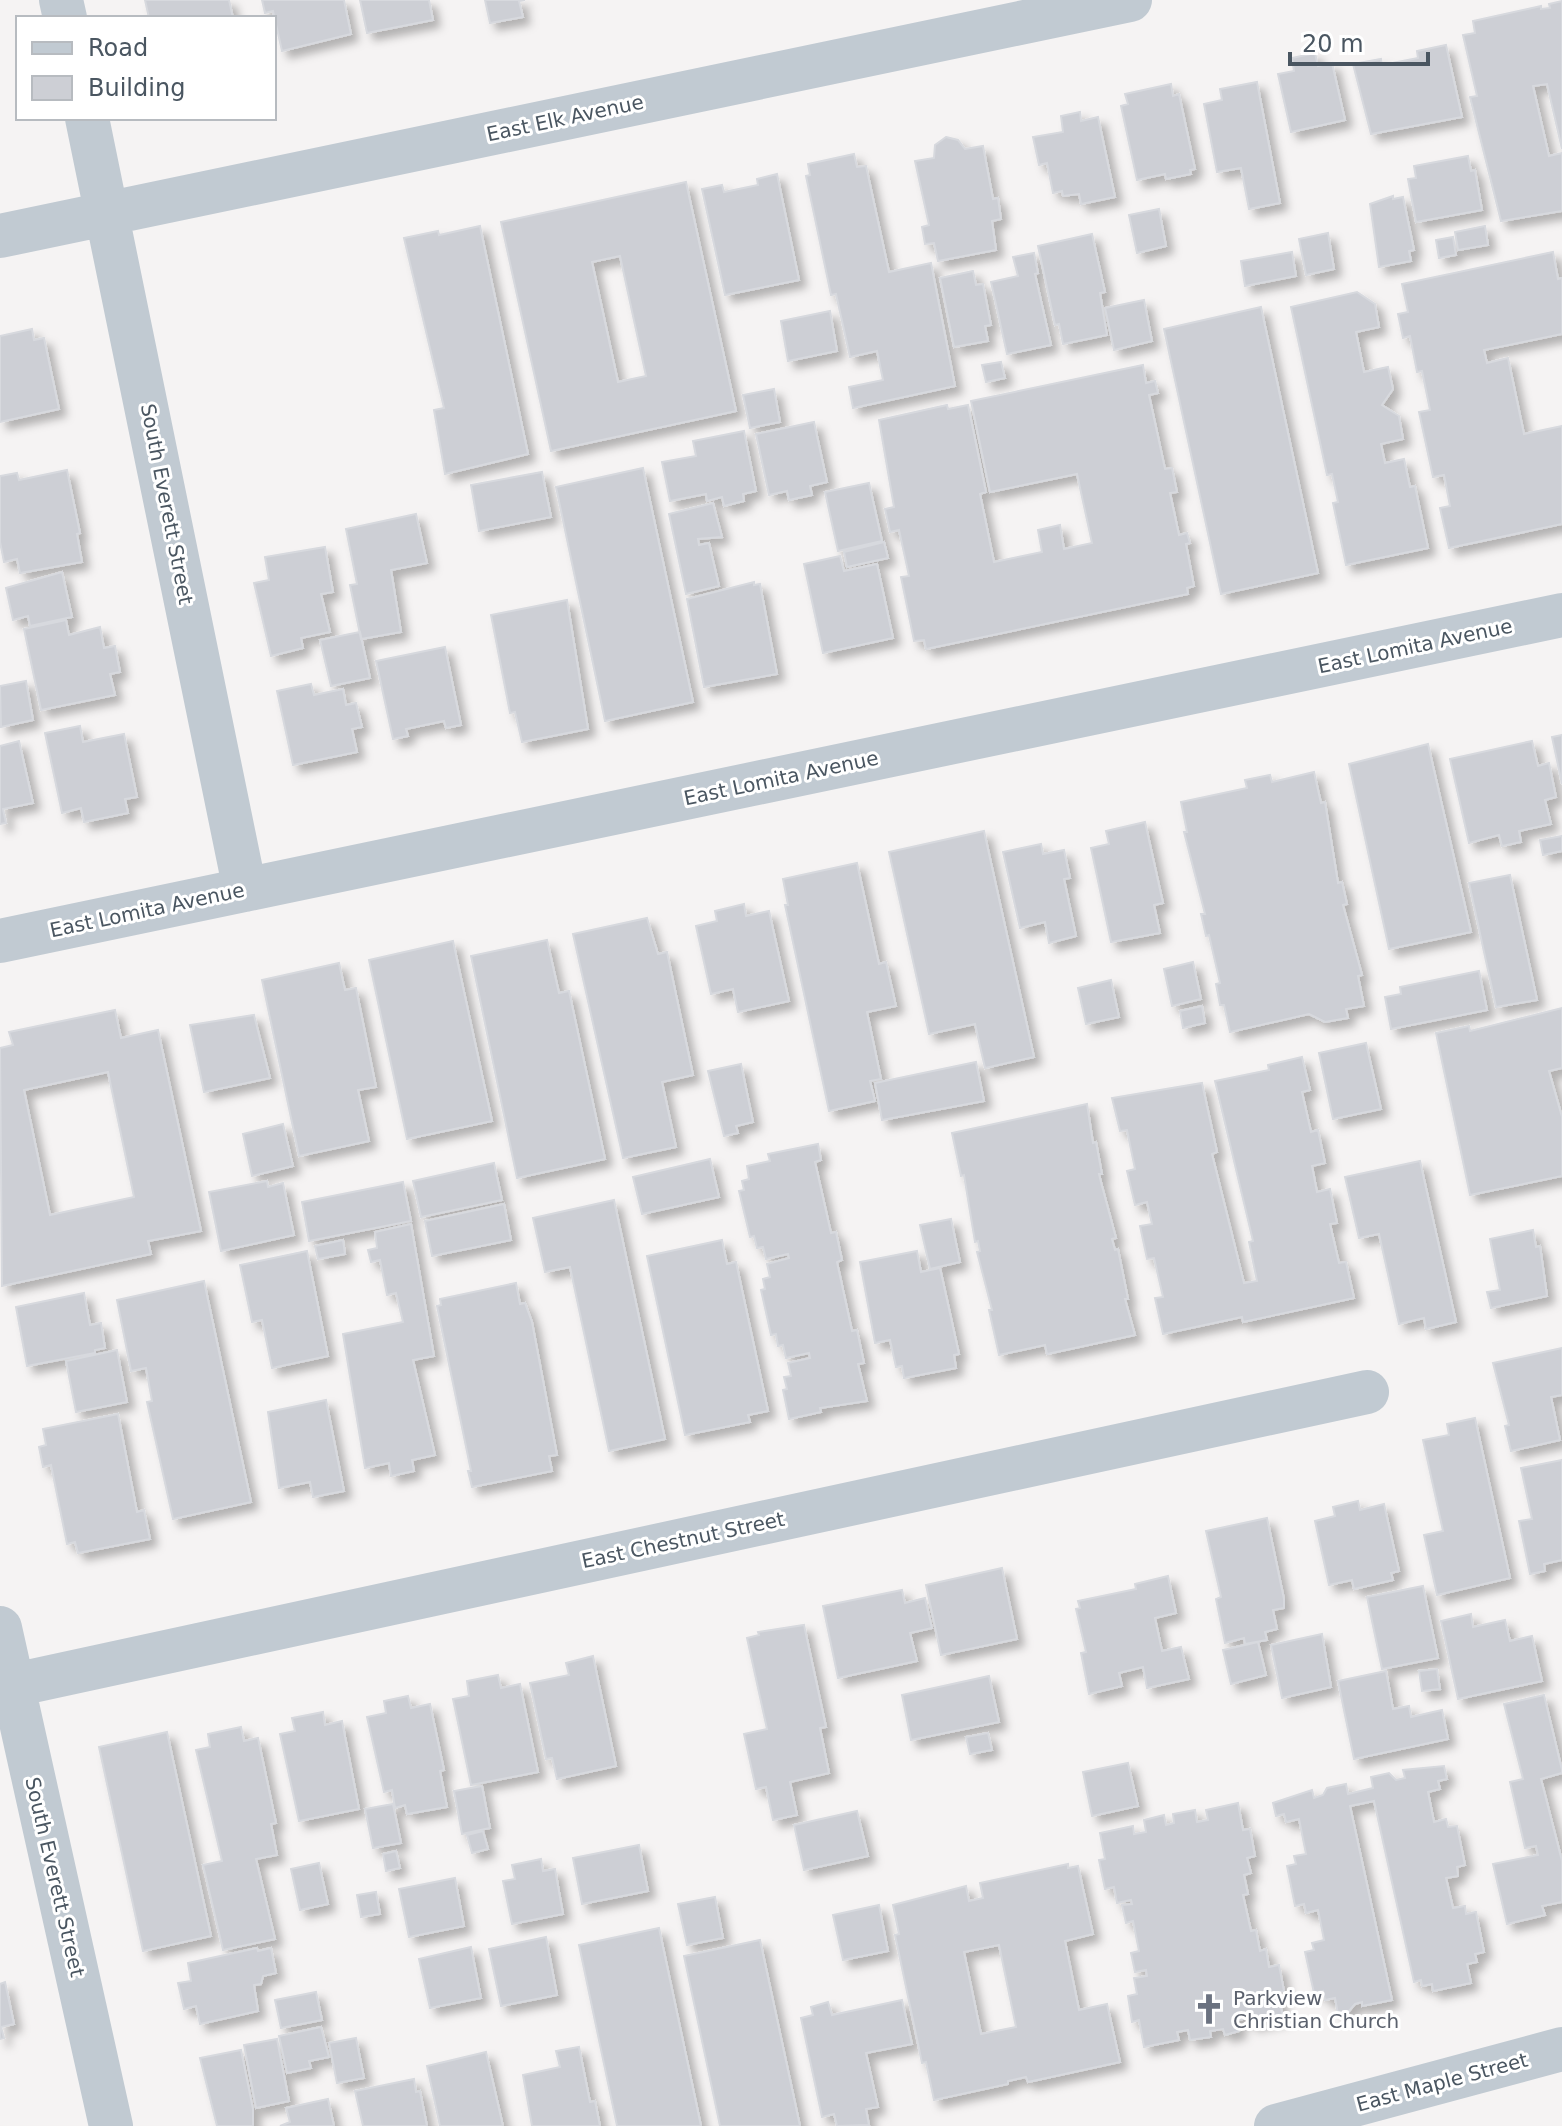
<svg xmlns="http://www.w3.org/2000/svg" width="1562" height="2126" font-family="'DejaVu Sans',sans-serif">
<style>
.building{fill:#cdcfd5;stroke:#d7d9de;stroke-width:2;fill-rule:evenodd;filter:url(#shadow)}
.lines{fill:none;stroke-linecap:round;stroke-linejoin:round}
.minor{stroke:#c1cad2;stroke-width:44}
.labels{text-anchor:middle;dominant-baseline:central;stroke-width:6;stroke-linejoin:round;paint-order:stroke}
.street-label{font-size:20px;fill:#4a5661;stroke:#fff}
.worship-label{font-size:20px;fill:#5b616d;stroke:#fff;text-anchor:start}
</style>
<defs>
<filter id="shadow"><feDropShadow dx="7" dy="7" stdDeviation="4" flood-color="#0004"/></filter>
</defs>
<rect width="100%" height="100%" fill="#f5f3f3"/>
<path class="building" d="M145,0h84l4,18h-84z
M262,0h82l7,34 -69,17 -9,-40 -8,2z
M360,0h69l4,20 -66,13z
M485,0h40l-6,1 4,16 -33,6z
M1562,1v148l-15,-65 -14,2 16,70 13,-3v58l-61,10 -31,-124 7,-1 -14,-61 12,-2 -2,-12 68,-15v3l9,-1 -1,-4z
M1446,45l16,72 -91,17 -18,-70 28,-5 1,6 36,-7 -1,-7z
M1315,53l3,13 14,-3 13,57 -54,12 -13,-58 16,-3 -2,-13z
M1257,82l23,121 -31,6 -8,-41 -24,4 -13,-68 18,-4 -2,-11z
M1171,84l2,12 6,-2 16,75 -5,1 1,4 -25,5 -1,-5 -28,6 -16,-74 7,-2 -3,-10z
M1080,112l1,9 17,-4 17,80 -34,7 -2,-10 -16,2 -1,-5 -9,2 -6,-30 -8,2 -6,-28 30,-5 -2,-16z
M946,137l12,3 7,9 18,-3 10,53 5,-1 3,21 -9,2 4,29 -58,11 -4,-18 -9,1 -3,-17 7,-2 -14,-64 19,-3 1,-13z
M854,154l3,13 9,-1 23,106 42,-9 24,123 -102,22 -4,-21 34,-7 -6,-29 -27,6 -14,-63 -5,1 -25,-119 4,-1 -2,-11z
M1468,156l3,15 4,-1 7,40 -66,12 -8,-43 8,-1 -2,-12z
M777,174l22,106 -74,15 -23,-106 20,-4 2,7 34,-7 -1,-6z
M686,182l50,229 -185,40 -50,-229zM620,256l26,120 -28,6 -26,-120z
M1393,196v3l10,-2 11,53 -5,1 2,10 -32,6 -9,-63z
M1159,209l7,37 -29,7 -8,-38z
M480,226l48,228 -83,20 -11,-64 10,-2 -40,-170 34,-7 1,4z
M1485,226l3,19 -30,5 -3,-18z
M1328,233l6,36 -28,6 -7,-36z
M1092,234l13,58 -5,1 7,42 -44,9 -4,-20 -4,1 -17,-79z
M1453,237l3,18 -17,3 -3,-18z
M1292,252l4,24 -51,10 -4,-25z
M1553,252l5,27 4,-1v56l-78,16 3,13 21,-5 16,76 38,-8v98l-113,24 -9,-40 10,-2 -6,-31 -11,2 -14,-65 11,-2 -8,-39 -5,1 -7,-36 -7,2 -5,-24 10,-2 -6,-28z
M1034,253l4,20 -3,1 16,71 -44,9 -16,-72 27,-6 -5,-19z
M973,271l3,14 7,-1 8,41 -6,1 3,15 -34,6 -14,-69z
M1357,292l18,12 4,23 -23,5 8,40 24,-5 5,22 -11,16 17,11 4,23 -22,5 4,19 19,-4 6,28 5,-1 13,62 -82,17 -13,-62 5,-1 -6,-28 -5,1 -36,-168z
M1144,300l8,41 -38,9 -9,-42z
M1261,307l57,266 -97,21 -57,-265z
M830,311l7,40 -49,10 -7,-40z
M32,329l2,11 10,-2 15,71 -59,13v-86z
M1001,362l4,16 -19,4 -4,-17z
M1143,365l3,18 9,-2 3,12 -9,2 16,74 7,-1 5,24 -7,1 9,42 8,-2 3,10 -4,1 8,42 -7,2 1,6 -262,55 -2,-9 -10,1 -13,-64 8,-1 -10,-46 -9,2 -5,-23 9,-2 -15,-87 68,-15 1,4 20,-4 18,87 -6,2 14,68 48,-10 -4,-22 22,-5 4,24 28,-6 -15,-69 -87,18 -19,-91z
M774,389l6,33 -30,6 -7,-33z
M814,422l13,60 -17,4 2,9 -23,5 -2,-9 -18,4 -13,-61z
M744,431l12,60 -13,3 1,7 -20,5 -2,-9 -15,4 -1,-7 -36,7 -8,-39 34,-6 -3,-15z
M643,468l50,234 -88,19 -49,-234z
M67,470l13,63 -3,1 5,28 -62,11 -3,-14 -13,3 -4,-20v-66l17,-3 2,7z
M542,472l9,45 -72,14 -8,-46z
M869,483l13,58 -44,10 -13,-59z
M713,503l9,34 -24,2 1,6 10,-2 10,43 -33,8 -17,-80z
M416,514l11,49 -36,7 10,62 -40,7 -11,-54 7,-1 -11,-55z
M884,542l4,16 -41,9 -3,-15z
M325,547l8,45 -12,2 9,38 -29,6 2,10 -32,8 -17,-73 15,-3 -4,-23z
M840,556l4,15 33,-7 16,74 -70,15 -19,-89z
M62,572l10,45 -42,9 -2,-10 -15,4 -7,-32z
M754,582v3l6,-1 17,90 -73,13 -17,-88z
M567,600l21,129 -66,13 -7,-30 -5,1 -19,-98z
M66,620l3,15 31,-8 4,21 11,-2 5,26 -10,2 5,21 -74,15 -17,-81z
M360,632l10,46 -39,8 -11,-46z
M445,647l16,78 -15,3 -2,-7 -38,8 2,7 -15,3 -17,-78z
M26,681l7,39 -32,7 -1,-41z
M311,684l3,11 29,-6 3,16 10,-2 6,24 -10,2 5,23 -64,13 -16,-74z
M80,726l3,16 41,-8 13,63 -12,2 3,14 -44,9 -3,-14 -19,5 -17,-80z
M1562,735v49l-10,-47z
M19,741l14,62 -30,6 3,14 -6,1v-78z
M1532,741l6,25 11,-3 7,34 -11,3 6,24 -32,7 2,11 -19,4 -3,-11 -30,8 -19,-84z
M1428,744l43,188 -82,17 -40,-185z
M1314,772l7,31 4,-1 13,81 4,-1 5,22 -4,1 19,70 -4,1 6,30 -18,3 2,9 -23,4 -16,-8 -79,18 -6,-27h-4l-4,-21 4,-1 -11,-48 -3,1 -5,-22h4l-21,-82h3l-6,-30 66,-14 -2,-8 25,-5 2,7z
M1145,822l18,81 -9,2 6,28 -49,9 -20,-94 18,-4 -3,-13z
M984,831l50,226 -49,11 -10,-44 -46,10 -40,-182z
M1562,836v15l-19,4 -3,-15z
M1041,844l2,10 21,-4 6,28 -6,1 12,57 -27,7 -4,-21 -25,6 -17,-76z
M857,863l22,101 7,-2 10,44 -29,6 14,67 -11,2 5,20 -46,10 -44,-206h3l-5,-26z
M1510,875l27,125 -41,7 -27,-124z
M744,904l2,12 23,-5 20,90 -51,11 -5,-23 -22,5 -15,-68 21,-5 -2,-10z
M647,918l11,36 9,-2 26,123 -31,7 14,65 -53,11 -50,-224z
M547,940l12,53 10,-2 36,168 -88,19 -46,-222z
M453,941l39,180 -85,18 -38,-179z
M1193,962l8,37 -29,7 -8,-37z
M339,963l6,27 11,-2 20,99 -18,3 11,51 -70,15 -37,-176z
M1479,971l8,39 -96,19 -6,-32 16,-3 -1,-7z
M1111,980l8,37 -33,7 -8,-36z
M1202,1006l3,17 -22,5 -3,-17z
M1562,1008v60l-13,3 13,46v59l-92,19 -34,-162 33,-7 1,5z
M115,1010l6,28 37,-8 43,201 -53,10 3,13 -149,32 -2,-238 13,-3 -4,-13zM108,1072l26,125 -84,18 -26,-125z
M254,1015l16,63 -66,14 -14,-67z
M1366,1043l15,66 -48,10 -14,-66z
M1302,1057l8,33 -8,2 9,40 7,-2 7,33 -13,3 5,26 13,-3 7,34 -7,1 9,39 7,-1 8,36 -111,24 -1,-5 -79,17 -8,-36 8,-1 -9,-39 -7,1 -7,-33 12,-2 -5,-22 -12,3 -8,-34 8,-2 -8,-39 -7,1 -8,-33 90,-15 15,69 -5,2 32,129 13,-2 -8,-39 4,-1 -38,-160 54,-11 -1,-5z
M976,1062l8,39 -102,19 -7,-37z
M741,1064l12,58 -17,4 2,7 -14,3 -16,-65z
M1087,1104l6,39 3,-1 6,32h-3l3,12 14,52 -4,1 3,11 3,-1 10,50h-3l10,36 -88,19 -2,-9 -46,10 -10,-45h3l-15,-58 3,-1 -2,-10 -3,1 -11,-67 -3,1 -9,-43z
M283,1124l10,42 -41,10 -9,-42z
M818,1144l3,16 -6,2 16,71 5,-1 6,28 -5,2 15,69 5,-1 7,33 -6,1 9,37 -47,7 1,4 -32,7 -6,-29 4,-1 -3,-12 7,-1 -3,-13 22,-5 -1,-5 -23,5 -3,-13 -5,1 -2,-12 -5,1 -10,-45 4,-1 -2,-10 7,-2 -3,-13 22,-6 -1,-4 -22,5 -3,-12 -6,1 -3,-12 -4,1 -11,-46 5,-1 -2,-9 7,-2 -2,-13 23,-5 -2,-7z
M710,1159l9,38 -77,17 -9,-37z
M1420,1161l36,161 -30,7 -2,-11 -25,6 -20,-90 -20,4 -14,-61z
M494,1163l8,37 -81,17 -8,-36z
M267,1181l1,6 15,-4 11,52 -73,16 -12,-59z
M403,1182l8,39 -102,20 -7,-39z
M614,1200l51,239 -56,12 -39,-184 -25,5 -12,-54z
M504,1204l7,36 -79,16 -7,-35z
M951,1219l9,43 -30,7 -10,-44z
M411,1224l23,132 -21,4 22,95 -23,5 2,11 -23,5 -2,-13 -24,5 -22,-134 60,-12 -7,-29 -9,2 -7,-35 -9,2 -3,-12 9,-2 -2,-16z
M1533,1230l3,17 4,-1 7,50 -56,12 -4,-16 13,-2 -10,-51z
M343,1240l2,14 -27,5 -3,-13z
M722,1240l5,24 9,-2 32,149 -20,4 2,7 -65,13 -38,-179z
M307,1251l21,105 -56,12 -10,-48 -10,2 -12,-57z
M917,1251l4,21 19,-4 19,86 -5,1 2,13 -52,10 -2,-12 -6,1 -6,-27 -15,3 -15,-81z
M204,1281l47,221 -78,17 -26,-117 5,-1 -6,-33 -15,3 -14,-71z
M516,1283l4,21 5,-1 7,19 25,133 -8,1 3,15 -80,16 -4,-16h3l-34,-165 4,-1 -1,-6z
M84,1293l6,32 11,-2 4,25 -10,2v3l-68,13 -11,-59z
M1562,1348v47l-11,2 9,43 -49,11 -6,-25 4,-1 -16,-62z
M117,1350l10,52 -51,10 -10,-51z
M326,1400l18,91 -31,6 -3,-15 -31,6 -11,-76z
M118,1414l19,98 7,-2 6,29 -72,14 -3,-11 -8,2 -16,-79 -8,2 -4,-20 7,-2 -3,-16z
M1475,1418l35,160 -73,17 -13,-60 19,-4 -20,-91 26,-5 -2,-11z
M1562,1460v100l-18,4 1,7 -15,3 -11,-53 13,-2 -11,-51z
M1358,1501l2,9 24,-6 15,67 -8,2 2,7 -39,9 -2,-9 -23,5 -14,-64 20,-5 -2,-9z
M1267,1518l17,81v9l-11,2 4,19 -12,3 2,8 -22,4 -1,-6 -19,5 -9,-44 5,-2 -15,-66z
M1002,1568l15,71 -76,16 -15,-70z
M1168,1576l8,37 -21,5 7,33 19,-4 8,32 -42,9 -4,-21 -24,6 3,13 -33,8 -8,-41 5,-1 -10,-43 4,-1 -2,-7 58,-12 -1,-5z
M1423,1586l15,72 -56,11 -15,-72z
M902,1590l3,13 20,-5 7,30 -22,5 7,28 -79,17 -15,-72z
M1471,1614l2,13 32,-7 5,21 22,-5 10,45 -84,18 -17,-78z
M804,1625l22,102 -6,1 9,45 -39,9 7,33 -24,5 -7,-33 -10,2 -12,-55 23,-5 -20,-91 12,-3 -1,-3z
M1322,1634l9,53 -49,11 -11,-53z
M1258,1642l8,33 -35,9 -8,-34z
M593,1656l23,110 -59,13 -5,-21 -6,1 -16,-76 39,-8 -3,-12z
M1437,1669l3,20 -18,2 -3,-20z
M1386,1671l7,38 16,-3 2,11 31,-7 6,29 -94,20 -16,-78z
M498,1675l3,13 19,-4 18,88 -67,13 -18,-86 16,-3 -2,-15z
M989,1676l10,46 -88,18 -9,-45z
M1544,1695l18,75v3l-21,6 21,82v41l-20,4 3,9 -38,9 -14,-60 45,-9 -2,-9 -11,2 -15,-66 13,-3 -19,-75z
M408,1696l3,12 19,-4 14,66 -4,1 7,36 -40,7 -2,-9 -10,3 -3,-18 -8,2 -17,-75 19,-4 -2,-12z
M323,1712l2,13 17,-4 17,88 -60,12 -19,-87 15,-3 -3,-13z
M241,1727l3,14 14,-3 18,85 -5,1 6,31 -21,4 19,80 -52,11 -20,-85 19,-4 -26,-111 14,-3 -2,-13z
M167,1732l44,204 -68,15 -44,-204z
M988,1733l4,17 -22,4 -4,-17z
M1128,1763l10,43 -46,10 -9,-44z
M1444,1766l3,13 -9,2 2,8 -12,3 6,30 12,-3 2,8 9,-1 8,39 -8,2 1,9 -12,2 7,30 12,-2 1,8 10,-2 8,40 -9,2 2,8 -10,2 4,19 -38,8 -1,-7 -10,2 -1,-6 -7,2 -40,-181 -24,5 42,194 -30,6v-4l-7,2 -6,7 -11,3 -3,-16 -10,2 -2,-9 -9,2 -9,-41 9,-2 -2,-7 12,-3 -6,-30 -12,3 -2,-9 -9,2 -8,-40 9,-2 -2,-8 12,-2 -7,-35 -13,3 -2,-8 -8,2 -3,-13 39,-13 2,8 9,-3 4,-7 19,-4 2,10 25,-6 -2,-11 18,-4 7,7 9,-2 -2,-8z
M482,1786l8,42 -28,6 -8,-43z
M1238,1803l5,27 7,-1 5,27 -8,2 4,15 -7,2 4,19 -5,1 8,36 5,-1 4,21 6,-2 3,18 10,-2 5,26 -6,1 5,25 -32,7 -2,-6 -12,2 2,11 -14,4 -2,-6 -13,2 1,6 -21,3 -2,-10 -11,2 2,8 -35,7 -5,-27 -7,2 -4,-26 9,-2 -3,-16 13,-2 -1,-6 -11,2 -4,-19 8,-2 -6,-30 -7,2 -4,-18 10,-1 -1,-4 -14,3 -3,-16 -9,2 -6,-29 6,-1 -5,-26 33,-7 1,8 12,-2 -2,-12 20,-5 2,10 8,-2 -1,-9 22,-4 2,12 11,-2 -2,-10z
M393,1804l8,39 -28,5 -8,-39z
M857,1811l11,45 -64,14 -10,-45z
M483,1831l5,18 -16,4 -5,-18z
M639,1845l9,46 -66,13 -9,-46z
M396,1851l4,17 -14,3 -3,-17z
M541,1859l2,12 12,-2 8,45 -51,10 -9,-43 12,-2 -3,-14z
M319,1863l9,41 -28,6 -9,-41z
M1068,1864v4l10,-2 15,68 -28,7 14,69 28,-6 13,58 -92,20 -2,-5 -18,4v3l-74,16 -8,-38 -4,1 -27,-128 4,-1 -6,-29 73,-19 3,15 14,-3 -3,-15zM999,1945l17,82 -35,7 -17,-82z
M455,1878l9,48 -55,11 -10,-48z
M376,1892l4,22 -19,3 -4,-22z
M715,1897l8,41 -36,7 -9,-41z
M879,1905l9,46 -45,9 -10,-45z
M659,1928l42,198h-84l-38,-181z
M546,1937l11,58 -56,11 -12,-57z
M760,1940l40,186h-80l-36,-170z
M471,1947l10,51 -51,10 -11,-49z
M257,1948l1,3 13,-3 5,25 -13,3 -2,8 -7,1 4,26 -58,13 -4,-18 -12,3 -6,-26 13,-2 -3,-18z
M5,1982l9,42 -13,3 3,11 -4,1v-55z
M316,1992l6,28 -41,8 -6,-28z
M902,2000l10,44 -46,9 12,54 -12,2 3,16 -32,1 -3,-12 -12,3 -21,-99 12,-3 -2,-8 17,-5 4,13z
M321,2027l8,30 -20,4 2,7 -24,5 -8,-37z
M356,2038l8,40 -27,5 -8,-40z
M277,2039l12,62 -33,7 -12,-63z
M579,2047l11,55 5,-1 5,25h-68l-9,-51 37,-8 -4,-16z
M241,2050l12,59v17h-36l-17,-68z
M486,2052l17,74h-63l-13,-60z
M414,2079l2,13 4,-1 7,35h-64l-8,-35z
M328,2099l6,27h-54l10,-4 -4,-14z"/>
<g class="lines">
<path class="minor" d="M61,0l4,18
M87,118l158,772
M0,236l1130,-236
M0,941l1562,-326
M0,1628l111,498
M0,1688l1367,-296
M1276,2126l286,-77"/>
</g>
<defs>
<symbol id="church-bare" viewBox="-9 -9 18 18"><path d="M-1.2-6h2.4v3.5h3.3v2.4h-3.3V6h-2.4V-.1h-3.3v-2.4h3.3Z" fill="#6b7280" stroke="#fff" stroke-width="2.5" paint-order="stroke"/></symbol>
</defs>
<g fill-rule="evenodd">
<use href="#church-bare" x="1187" y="1987" width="44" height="44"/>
</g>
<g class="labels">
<g class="street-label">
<text transform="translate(565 118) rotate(-12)">East Elk Avenue</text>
<text transform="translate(167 504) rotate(79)">South Everett Street</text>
<text transform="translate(1415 646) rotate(-12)">East Lomita Avenue</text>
<text transform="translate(781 778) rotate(-12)">East Lomita Avenue</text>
<text transform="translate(147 910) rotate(-12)">East Lomita Avenue</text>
<text transform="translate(683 1540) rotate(-12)">East Chestnut Street</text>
<text transform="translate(55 1877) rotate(77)">South Everett Street</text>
<text transform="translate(1442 2082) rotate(-15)">East Maple Street</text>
</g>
<g class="worship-label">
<text x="1233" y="1998">Parkview<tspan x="1233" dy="23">Christian Church</tspan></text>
</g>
</g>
<rect x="16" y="16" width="260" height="104" fill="#ffffff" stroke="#b7bbc0" stroke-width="2"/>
<rect x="32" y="42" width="40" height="12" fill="#c1cad2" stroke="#b7bbc0" stroke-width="2"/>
<text x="88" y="56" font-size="24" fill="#4a5661">Road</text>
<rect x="32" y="76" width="40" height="24" fill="#cdcfd5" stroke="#b7bbc0" stroke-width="2"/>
<text x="88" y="96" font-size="24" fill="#4a5661">Building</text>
<path d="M1290 52v12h138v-12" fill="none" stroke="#4a5661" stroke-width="4"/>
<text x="1302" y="52" font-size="24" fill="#4a5661" stroke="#ffffff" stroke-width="6" paint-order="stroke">20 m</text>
</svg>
